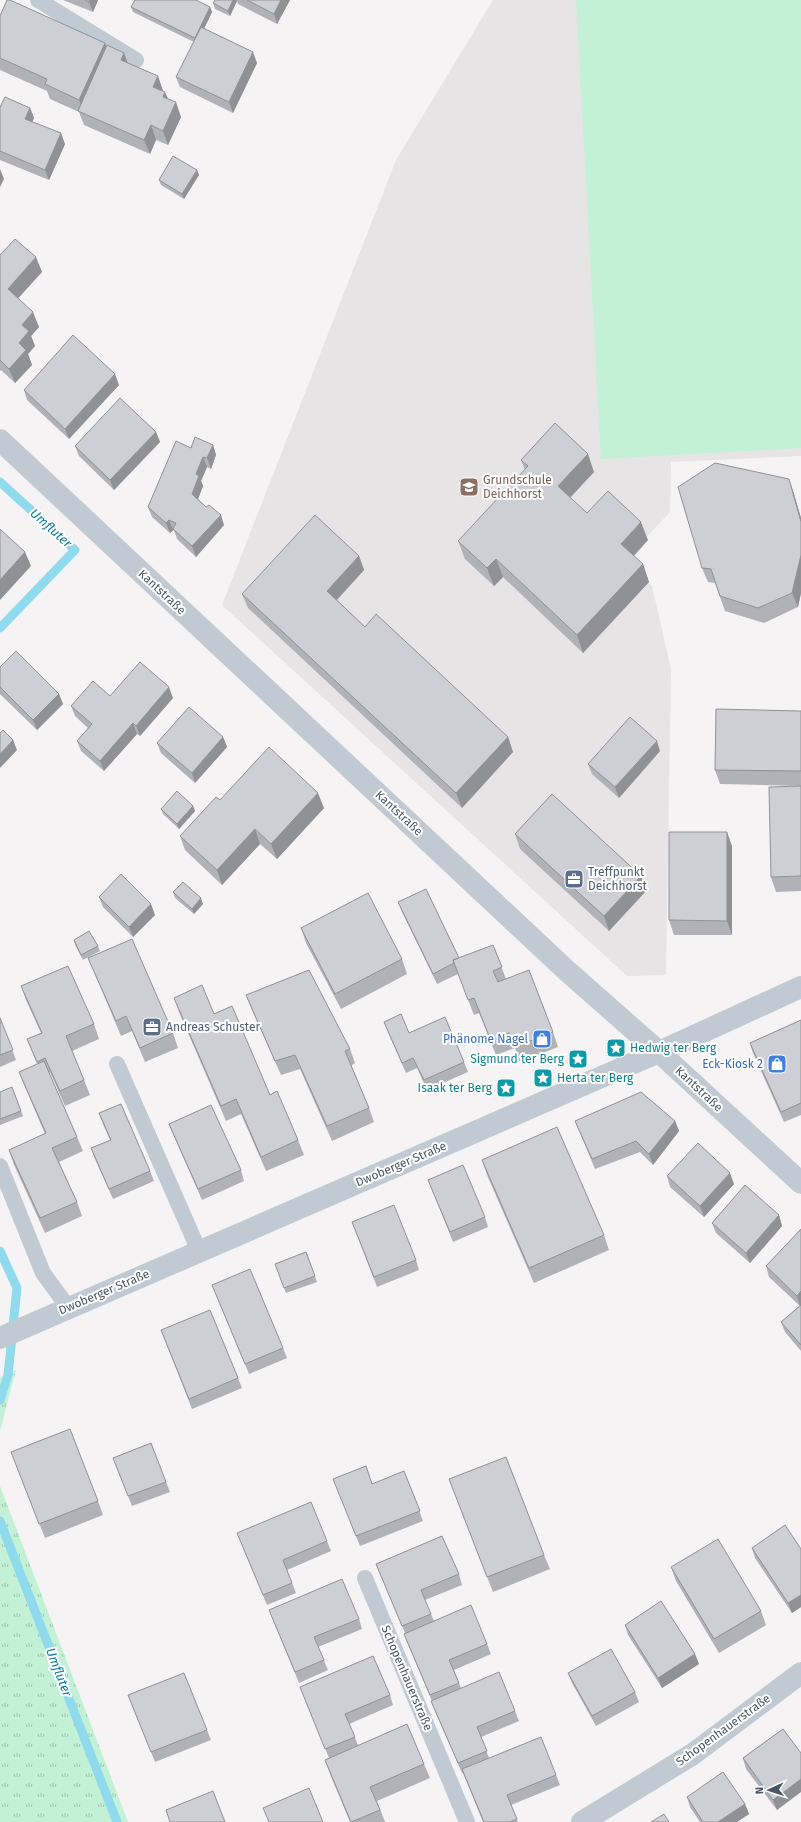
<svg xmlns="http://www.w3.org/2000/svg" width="801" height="1822" font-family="'Fira Sans',sans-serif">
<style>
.education{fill:#e6e4e5}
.grass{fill:url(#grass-tufts)}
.garden{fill:#c3f1d5}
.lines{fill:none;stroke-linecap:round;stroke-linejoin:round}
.stream{stroke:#90daee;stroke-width:9}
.service{stroke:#c1cad2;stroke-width:16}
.minor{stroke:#c1cad2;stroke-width:22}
.tertiary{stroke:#c1cad2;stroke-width:22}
.wall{fill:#b0b2b7}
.shaded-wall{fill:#909195}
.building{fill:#cdcfd5;stroke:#909195}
.labels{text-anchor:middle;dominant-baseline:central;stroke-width:4;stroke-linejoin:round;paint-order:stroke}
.education-label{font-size:12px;fill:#785e54;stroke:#fff;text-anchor:start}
.street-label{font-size:12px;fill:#4a5661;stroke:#fff}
.service-label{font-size:12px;fill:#4e5e75;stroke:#fff;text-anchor:start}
.shop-label{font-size:12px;fill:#366cbe;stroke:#fff;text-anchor:end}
.culture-label{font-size:12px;fill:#0d838f;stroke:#fff;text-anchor:start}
.water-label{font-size:13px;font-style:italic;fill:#0c7c9b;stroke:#fff}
</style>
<defs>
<pattern id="grass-tufts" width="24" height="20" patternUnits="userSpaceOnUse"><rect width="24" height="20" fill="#c3f1d5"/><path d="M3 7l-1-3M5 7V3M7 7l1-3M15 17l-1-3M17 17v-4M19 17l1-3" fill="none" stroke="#a0c6b0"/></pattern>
</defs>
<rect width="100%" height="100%" fill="#f5f3f3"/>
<path class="education" d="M493,0h308v456l-130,6 -1,50 -45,48 27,26 19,83 -5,306 -39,1 -405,-371 174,-445z"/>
<path class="grass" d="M16,1370l-16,61v-54z
M0,1486l128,336h-128z"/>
<path class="garden" d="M576,0h225v448l-200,11z"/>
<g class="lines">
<path class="stream" d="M0,482l75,68 -75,78
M0,1251l17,37 -9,87 -8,25
M0,1521l117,301"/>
<path class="service" d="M38,0l98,60
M117,1064l82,187
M0,1166l43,107 25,34
M365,1578l102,244"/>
<path class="minor" d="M0,440l566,530 93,82 142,131
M582,1822l111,-68 108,-81"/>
<path class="tertiary" d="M0,1338l659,-286 142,-65"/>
</g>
<path class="wall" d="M63,0h35l-5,12z
M215,0h75l-13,24 -39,-20 -1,-3 -7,15 -15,-7 -2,-6z
M131,7h79l2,5 -8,17 53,34 -24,50 -53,-26 -4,-10 18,-35 -61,-30z
M0,16l105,27 2,4 17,6 4,10 30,13 5,15 5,7 13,19 -13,28 -12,-5 -6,14 -66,-29 -5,-13 -29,-13 -3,-8 -47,-21z
M0,107l30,1 4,10 -2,4 33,22 -16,36 -49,-20z
M197,170l2,5 -15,24 -23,-14 -2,-5z
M0,255l42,17 -24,26 21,29 -8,9 4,10 -7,8 4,11 -17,18 -14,-13 -1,1z
M119,385l-50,54 -42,-39 -3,-10z
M156,432l4,10 -46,48 -35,-34 -4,-10z
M213,445l3,10 -5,14 -4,-2 -6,14 2,5 -5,13 26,26 -28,32 -19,-18 -3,-9 -4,3 -18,-16 -4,-10 43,-59z
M521,460l73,12 -24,26 17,15 61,27 -14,16 9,8 6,18 -66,71 -80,-76 -9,9 -29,-27 -7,-18 67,-71z
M789,479l5,15 7,24v75l-3,14 -34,16 -39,-12 -10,-28 -7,-1 -6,-14z
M359,556l5,14 -27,30 28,27 143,110 5,15 -51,56 -214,-200 -6,-14z
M0,667l59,27 4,10 -26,26 -37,-36z
M110,696l63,2 -33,38 -3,-2 -33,37 -23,-20 -4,-10 11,-13 -13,-12 -4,-10z
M801,711v75l-81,-2 -5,-14z
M223,737l4,10 -32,36 -34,-30 -4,-10z
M660,751l-41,47 -27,-24 -4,-10z
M801,786v105l-25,1 -5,-15z
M220,800l104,8 -47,51 -17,-15 -38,41 -37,-35 -5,-14z
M193,806l2,5 -16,18 -16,-15 -2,-5z
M515,834l131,57 -37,40 -89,-82z
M732,846v89h-58l-5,-15z
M173,892l30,12 -9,10 -19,-16z
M99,897l56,18 -22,22 -30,-30z
M398,902l61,56 34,-13 13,34 47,53 5,15 -38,15 -5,-14 -19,7 -17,-42 -5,2 -16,-41 -21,10 -35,-72z
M301,928l101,31 5,15 -66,35 -35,-66z
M74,940l24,6 2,5 -17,9 -8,-15z
M88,958l85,75 5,15 -33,14 -13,-31 -11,5 -27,-64z
M21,986l73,38 5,15 -27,12 12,29 6,15 -25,11 -15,-34 -1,1 28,64 6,14 -24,11 18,40 5,14 -37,17 -31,-68 -5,-15 36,-16 -20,-47 -6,-15 18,-8 -10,-25 14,-6 -15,-33z
M246,995l104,54 5,14 -4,3 18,42 5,14 -42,19 -32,-72 -19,6 -29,-65z
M174,998l40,16 56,81 28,45 6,15 -38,16 -25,-57 -15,7 -47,-109z
M0,1018l16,42 -16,7z
M801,1020v95l-17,7 -31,-69 -3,-10z
M384,1022l25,11 55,29 4,10 -41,18 -10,-22 -11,5 -18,-41z
M12,1087l11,29 -23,9v-33z
M99,1113l51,58 4,10 -41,18 -18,-40 -4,-11 19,-8 -7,-16z
M575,1121h100l4,10 -26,34 -13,-13 -45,17z
M169,1124l72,46 3,11 -42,19 -29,-66z
M482,1160l122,75 5,15 -75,33 -47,-108z
M667,1176l67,8 -30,33 -34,-30z
M428,1180l57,37 3,10 -35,15z
M779,1215l3,11 -32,37 -34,-30 -4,-10z
M352,1222l64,38 3,10 -42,17z
M801,1229v122l-16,-19 -4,-10 19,-16 -31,-29 -3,-11z
M306,1252l11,30 -31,11 -11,-29z
M212,1285l71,63 4,10 -38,16z
M161,1330l77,48 4,10 -50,21z
M151,1443l19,49 -38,14 -19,-48z
M11,1452l87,49 5,14 -58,23z
M404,1471l19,50 -63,25 -27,-67 39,5z
M449,1479l95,76 6,14 -57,23z
M237,1533l90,8 4,10 -44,19 9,23 -29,12z
M752,1548l49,1v58l-9,6 -37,-55z
M376,1564l83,10 3,11 -37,15 9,21 53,23 4,10 -37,16 7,18 54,23 4,10 -38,16 8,21 67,17 4,10 -49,20 7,17h-35l-20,-49h-1l-27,-62 -4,-10h1l-24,-57 -4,-10 1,-1z
M671,1567l90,44 5,14 -47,28 -43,-72z
M269,1610l90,9 3,10 -44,18 10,23 -29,13z
M625,1625l70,29 4,10 -37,24 -34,-53z
M568,1673l67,19 4,10 -43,24 -24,-43z
M300,1687l90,8 3,10 -44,19 9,21 66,19 6,14 -53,23 8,21h-35l-20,-48 -5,-14 4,-2z
M132,1705l75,25 4,10 -56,22z
M783,1729l-6,81 -31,-41 -3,-11z
M687,1797l58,7 4,10 -12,8h-37l-10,-15z"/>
<path class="shaded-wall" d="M90,0h8l-5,12 -4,-10z
M233,0h3l1,1 -7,15 -2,-5z
M281,0h9l-13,24 -3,-10z
M210,7l2,5 -15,31 -2,-5z
M105,43l5,14 -26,56 -5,-13z
M253,52l4,11 -24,50 -4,-11z
M124,53l5,14 -8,-7z
M158,76l5,15 -4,10 -6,-14z
M165,92l6,15 -8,-10z
M176,102l5,15 -13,28 -5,-14z
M30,108l4,10 -5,11 -4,-10z
M151,125l5,15 -6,14 -6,-14z
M61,133l4,11 -16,36 -4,-10z
M0,169l4,10 -4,8z
M197,170l2,5 -15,24 -2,-5z
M36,257l6,15 -29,32 -5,-15z
M33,312l6,15 -8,9 4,10 -7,8 4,11 -17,18 -6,-14 13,-44z
M115,374l4,11 -50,54 -4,-10z
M156,432l4,10 -46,48 -4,-10z
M213,445l3,10 -5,14 -4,-11z
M588,454l6,18 -30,32 -6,-18z
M203,457l4,10 -6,14 2,5 -7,18 -4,-10 4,-20z
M789,479l5,15 7,24v4z
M221,515l3,10 -28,32 -4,-11z
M169,520l4,10 -3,3 -4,-10z
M641,522l7,18 -20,22 -7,-18z
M25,552l6,14 -31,34v-20z
M801,555v38l-3,14 -6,-14z
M359,556l5,14 -32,35 -5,-14z
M496,559l7,18 -9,9 -7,-18z
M643,564l6,18 -66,71 -6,-18z
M169,687l4,11 -33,38 -4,-10z
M59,694l4,10 -26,26 -4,-10z
M133,723l4,11 -33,37 -4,-10z
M223,737l4,10 -32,36 -3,-10z
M508,737l5,15 -51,56 -6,-15z
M13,740l4,10 -17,18v-14z
M657,741l3,10 -41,47 -4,-11z
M318,793l6,15 -47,51 -6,-15z
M193,806l2,5 -16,18 -2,-5z
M255,829l5,15 -38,41 -5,-15z
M727,832l5,14v89l-5,-14z
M641,876l5,15 -37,40 -5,-15z
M201,898l2,6 -9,10 -2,-5z
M151,904l4,11 -22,22 -4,-10z
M675,1121l4,10 -26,34 -4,-11z
M730,1173l4,11 -30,33 -4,-11z
M779,1215l3,11 -32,37 -4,-10z
M801,1291v14l-1,1 -3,-10z
M801,1595v12l-9,6 -4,-10z
M695,1654l4,10 -37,24 -4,-10z
M801,1779v13l-24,18 -4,-10z
M745,1804l4,10 -12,8h-19z"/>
<path class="building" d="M7,0h3l95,43 -26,57 -34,-16 2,-5 -47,-21v-42z
M85,0h5l-1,2z
M135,0h61l14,7 -15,31 -64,-31z
M215,0h18l-5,11 -15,-8z
M247,0h34l-7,14z
M201,27l52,25 -24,50 -53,-25z
M107,45l17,8 -3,7 37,16 -5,11 12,5 -2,5 13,5 -13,29 -12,-6 -7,15 -66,-29z
M5,97l25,11 -5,11 36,14 -16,37 -45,-19v-44z
M173,156l24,14 -15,24 -23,-14z
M15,239l21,18 -28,32 25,23 -11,13 7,6 -10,12 7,7 -17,19 -9,-9v-105z
M73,335l42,39 -50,55 -41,-39z
M120,398l36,34 -46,48 -35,-34z
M555,423l33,31 -30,32 29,27 21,-22 33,31 -20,22 22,20 -66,71 -81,-76 -9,9 -29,-27 70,-75 -7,-6z
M195,437l18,8 -6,13 -4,-1 -7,17 3,2 -7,18 14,13 3,-2 12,10 -29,31 -19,-17 3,-6 -7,-3 -3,3 -18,-16 28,-66 15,7z
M715,463l74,16 12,43v33l-9,38 -34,15 -38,-12 -9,-27 -9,-1 -24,-81z
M315,515l44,41 -32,35 38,36 11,-13 132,123 -52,56 -214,-199z
M0,529l25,23 -25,28z
M16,651l43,43 -26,26 -33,-33v-20z
M140,662l29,25 -33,39 -3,-3 -33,38 -23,-20 15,-17 -21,-18 22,-25 17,15z
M189,707l34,30 -31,36 -35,-30z
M716,709l85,2v60l-86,-1z
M630,717l27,24 -42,46 -27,-23z
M3,730l10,10 -13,14v-21z
M269,747l49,46 -47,51 -16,-15 -38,41 -37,-34 36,-39 4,3z
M801,786v90l-30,1 -2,-90z
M177,791l16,15 -16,18 -16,-15z
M552,794l89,82 -37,40 -89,-82z
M669,832h58v89l-58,-1z
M121,874l30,30 -22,23 -30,-30z
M183,882l18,16 -9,11 -19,-17z
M426,889l33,69 -6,2 1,3 -21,11 -35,-72z
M368,893l34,66 -67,35 -34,-66z
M89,931l9,15 -17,9 -7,-15z
M132,939l41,94 -33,15 -14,-32 -10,5 -28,-63z
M493,945l9,22 -9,4 5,11 31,-12 24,62 -38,15 -6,-14 -18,8 -17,-43 -6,2 -15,-40z
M68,966l26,58 -28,12 18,44 -24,11 -15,-33 -8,4 -10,-23 15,-6 -21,-47z
M309,970l41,79 -5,2 24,57 -42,18 -32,-71 -20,6 -29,-66z
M202,985l12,29 18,-8 38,89 7,-4 21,49 -37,17 -25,-58 -15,7 -47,-108z
M401,1014l8,19 36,-16 19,45 -40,18 -11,-22 -11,5 -18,-41z
M0,1018l13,32 -13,5z
M801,1020v83l-20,9 -31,-69z
M44,1061l33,76 -25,11 25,54 -37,16 -31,-68 37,-17 -27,-61z
M12,1087l9,24 -21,8v-27z
M641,1092l34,29 -26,33 -13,-13 -44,18 -17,-38z
M121,1104l29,67 -41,18 -18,-41 20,-8 -12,-27z
M211,1105l30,65 -43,19 -29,-65z
M557,1127l47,108 -75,33 -47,-108z
M698,1143l32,30 -30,33 -33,-30z
M463,1165l22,52 -35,15 -22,-52z
M745,1185l34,30 -33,38 -34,-30z
M394,1205l22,55 -42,17 -22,-55z
M801,1229v62l-4,5 -31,-30z
M306,1252l9,24 -31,12 -9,-24z
M250,1269l33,79 -38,16 -33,-79z
M801,1305v40l-20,-23z
M210,1310l28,68 -49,21 -28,-69z
M70,1429l28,72 -59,23 -28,-72z
M151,1443l15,39 -38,14 -15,-38z
M506,1457l38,98 -57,22 -38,-98z
M366,1466l6,18 32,-13 16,40 -64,25 -23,-57z
M311,1502l16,39 -44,19 9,23 -29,12 -26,-62z
M785,1525l16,24v46l-13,8 -36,-55z
M442,1536l17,38 -38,16 10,24 -29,12 -26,-62z
M718,1539l43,72 -47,28 -43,-72z
M342,1579l17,40 -45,18 10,23 -29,12 -26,-62z
M661,1601l34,53 -37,24 -33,-53z
M471,1605l16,39 -38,16 10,23 -29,12 -26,-61z
M611,1649l24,43 -43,24 -24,-43z
M373,1656l17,39 -45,19 10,23 -30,12 -25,-62z
M499,1672l16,39 -38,16 10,24 -29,12 -27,-62z
M184,1673l23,57 -56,22 -23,-57z
M407,1724l17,40 -54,23 10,23 -29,12 -26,-62z
M783,1729l18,24v26l-28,21 -30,-42z
M541,1737l15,38 -49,20 10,24 -7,3h-26l-22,-53z
M723,1772l22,32 -27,18h-15l-16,-25z
M309,1788l14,34h-54l-6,-14z
M213,1791l12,31h-55l-4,-12z
M664,1814l5,8h-18z"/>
<defs>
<symbol id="school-square" viewBox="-11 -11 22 22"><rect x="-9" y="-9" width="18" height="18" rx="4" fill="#8d6e63" stroke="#fff"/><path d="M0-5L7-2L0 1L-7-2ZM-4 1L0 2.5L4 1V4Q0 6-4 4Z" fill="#fff"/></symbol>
<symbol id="office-square" viewBox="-11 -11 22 22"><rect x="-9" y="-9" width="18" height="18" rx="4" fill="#5c6f8a" stroke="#fff"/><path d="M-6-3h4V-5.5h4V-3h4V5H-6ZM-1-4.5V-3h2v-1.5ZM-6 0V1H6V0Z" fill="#fff"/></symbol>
<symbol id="shop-square" viewBox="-11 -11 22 22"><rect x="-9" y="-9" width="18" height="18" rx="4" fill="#3f7fe0" stroke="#fff"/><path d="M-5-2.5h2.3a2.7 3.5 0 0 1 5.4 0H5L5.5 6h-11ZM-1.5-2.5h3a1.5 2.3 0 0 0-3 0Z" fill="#fff"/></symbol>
<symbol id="sight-square" viewBox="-11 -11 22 22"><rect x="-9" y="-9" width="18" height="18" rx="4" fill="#0f9aa8" stroke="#fff"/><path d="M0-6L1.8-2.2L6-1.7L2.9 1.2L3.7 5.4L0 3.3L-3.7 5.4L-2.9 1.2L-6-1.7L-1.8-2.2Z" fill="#fff"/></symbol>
</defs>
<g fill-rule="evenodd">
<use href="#school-square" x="458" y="476" width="22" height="22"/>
<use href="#office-square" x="563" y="868" width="22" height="22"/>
<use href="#office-square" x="141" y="1016" width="22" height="22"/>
<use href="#shop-square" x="531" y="1028" width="22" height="22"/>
<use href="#sight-square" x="605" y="1037" width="22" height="22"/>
<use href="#sight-square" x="567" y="1048" width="22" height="22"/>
<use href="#shop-square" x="766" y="1053" width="22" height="22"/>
<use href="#sight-square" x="532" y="1067" width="22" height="22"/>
<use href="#sight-square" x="495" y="1077" width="22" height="22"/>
</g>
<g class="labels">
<g class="education-label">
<text x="483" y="480">Grundschule<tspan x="483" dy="14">Deichhorst</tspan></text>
</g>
<g class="street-label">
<text transform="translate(162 592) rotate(43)">Kantstraße</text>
<text transform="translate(399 813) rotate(43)">Kantstraße</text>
<text transform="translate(699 1089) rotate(43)">Kantstraße</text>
<text transform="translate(401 1164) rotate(-23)">Dwoberger Straße</text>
<text transform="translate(104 1292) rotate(-23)">Dwoberger Straße</text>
<text transform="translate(407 1678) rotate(67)">Schopenhauerstraße</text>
<text transform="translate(723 1730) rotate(-36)">Schopenhauerstraße</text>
</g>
<g class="service-label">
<text x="588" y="872">Treffpunkt<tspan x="588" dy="14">Deichhorst</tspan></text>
<text x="166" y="1027">Andreas Schuster</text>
</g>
<g class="shop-label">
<text x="528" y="1039">Phänome Nagel</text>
<text x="763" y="1064">Eck-Kiosk 2</text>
</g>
<g class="culture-label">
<text x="630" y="1048">Hedwig ter Berg</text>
<text x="564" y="1059" text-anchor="end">Sigmund ter Berg</text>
<text x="557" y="1078">Herta ter Berg</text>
<text x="492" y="1088" text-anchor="end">Isaak ter Berg</text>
</g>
<g class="water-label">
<text transform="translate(51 528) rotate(42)">Umfluter</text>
<text transform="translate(59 1672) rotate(69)">Umfluter</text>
</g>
</g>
<g transform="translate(769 1790) rotate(267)" stroke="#ffffff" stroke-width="3" paint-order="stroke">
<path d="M0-3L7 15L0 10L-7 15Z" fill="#4a5661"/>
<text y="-6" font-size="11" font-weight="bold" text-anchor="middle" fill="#4a5661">N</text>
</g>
</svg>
